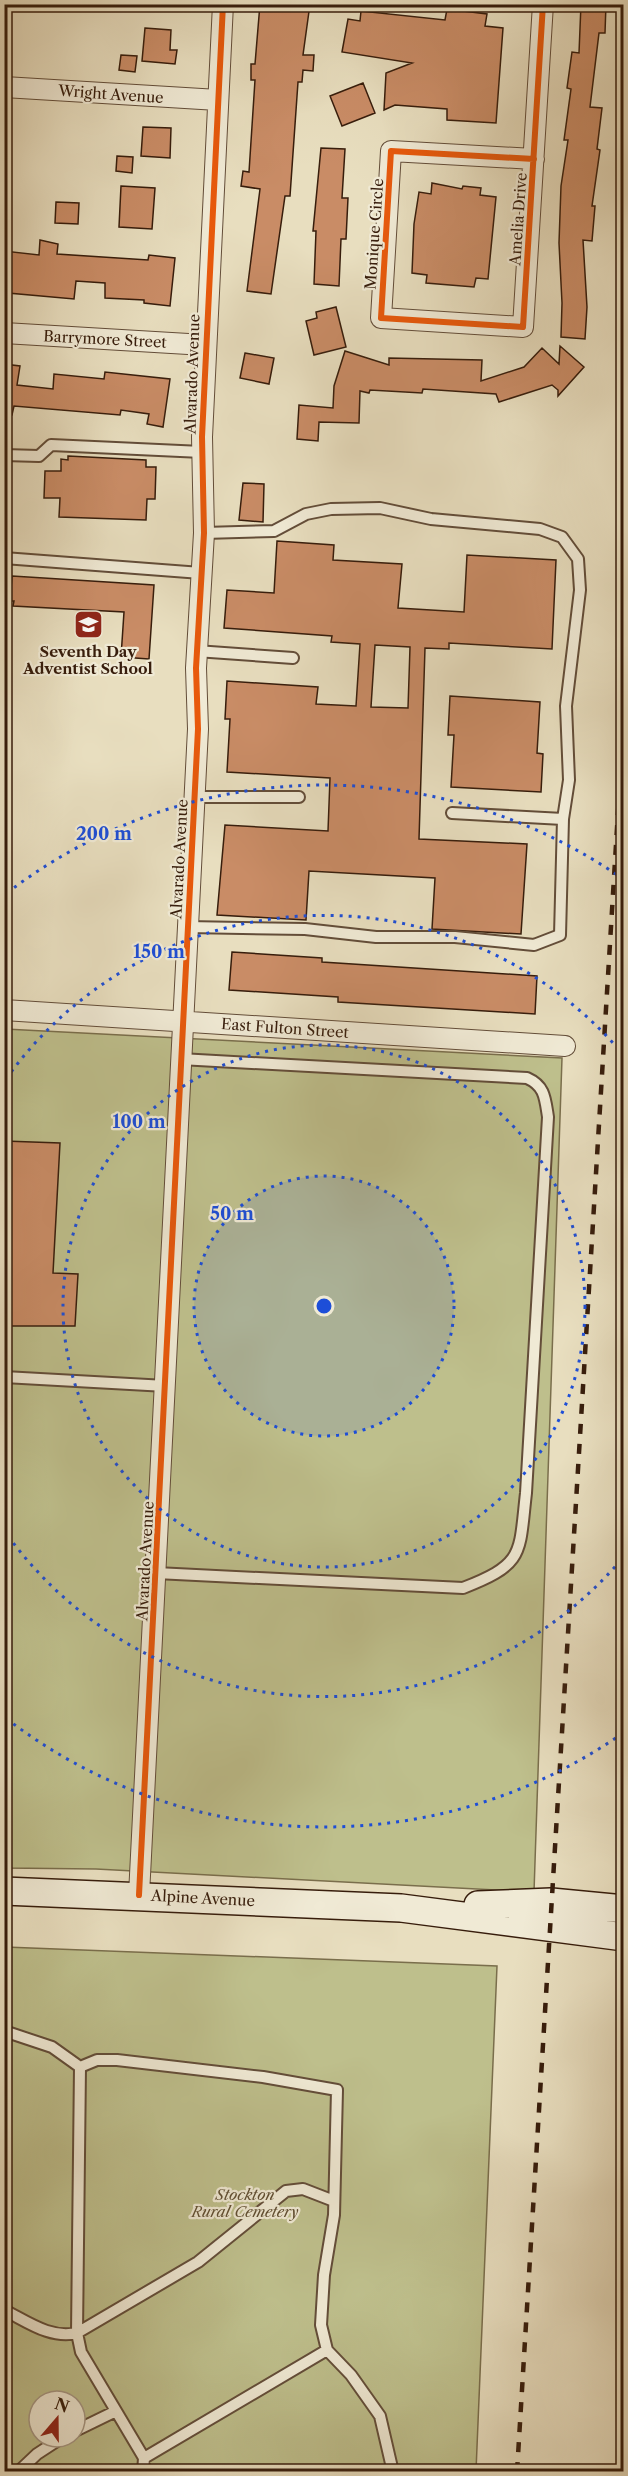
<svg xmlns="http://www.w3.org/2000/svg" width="628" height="2476" font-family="'Libre Caslon Text',serif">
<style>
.green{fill:#bebf8c;stroke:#7a6e4c;stroke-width:1.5;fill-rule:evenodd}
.building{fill:#c98c66;stroke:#371d0c;stroke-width:1.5;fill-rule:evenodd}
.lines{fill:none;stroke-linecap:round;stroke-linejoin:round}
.lane-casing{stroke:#634d39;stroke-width:14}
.street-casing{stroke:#634d39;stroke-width:22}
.secondary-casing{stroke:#371d0c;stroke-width:30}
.lane{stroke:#f0ead5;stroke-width:10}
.street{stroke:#f0ead5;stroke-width:20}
.secondary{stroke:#f0ead5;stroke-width:27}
.rail{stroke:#371d0c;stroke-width:4.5;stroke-dasharray:10 10;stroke-linecap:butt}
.cycleway-casing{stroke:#f0ead5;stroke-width:10}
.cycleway{stroke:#e8590c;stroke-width:6}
.ring{fill:none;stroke:#1d4ed8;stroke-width:3;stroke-dasharray:3 6}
.labels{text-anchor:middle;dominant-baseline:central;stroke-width:4.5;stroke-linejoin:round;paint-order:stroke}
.street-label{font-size:15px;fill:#371d0c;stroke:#f0ead5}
.poi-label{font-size:15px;font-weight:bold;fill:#371d0c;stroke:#f0ead5}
.park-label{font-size:15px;font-style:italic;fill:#604e32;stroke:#f0ead5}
.centre{fill:#1d4ed8;stroke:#f0ead5;stroke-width:3}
.ring-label{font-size:18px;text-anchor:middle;font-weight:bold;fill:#1d4ed8;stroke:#f0ead5;stroke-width:4.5;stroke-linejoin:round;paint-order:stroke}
</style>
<rect width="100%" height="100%" fill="#e8debf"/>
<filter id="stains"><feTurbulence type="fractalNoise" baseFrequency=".00333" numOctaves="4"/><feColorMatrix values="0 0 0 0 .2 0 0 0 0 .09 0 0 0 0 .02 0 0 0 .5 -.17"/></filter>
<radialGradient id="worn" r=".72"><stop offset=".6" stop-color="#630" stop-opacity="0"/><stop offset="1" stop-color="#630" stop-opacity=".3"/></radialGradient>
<path class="green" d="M5,1029l557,29 -28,834 -438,-23 -91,-1z
M5,1947l492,19 -21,505 -471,1zM39,2401h36v36h-36z"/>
<path class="building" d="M260,4h50l-7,51h11l-1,16 -10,-1 -1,12h-4l-8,114h-5l-14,98 -24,-3 13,-102 -19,-3 2,-15 6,1 6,-92h-4v-16h4z
M581,4h25l-1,29h-6l-9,74 12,1 -5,41 3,1 -8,56h3l-3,35 -9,-1 4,67 -2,32 -24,-2 1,-34 -3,-60 2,-57 7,-46h-4l7,-51 -4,-1 5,-36 7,1z
M447,9l40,5 -2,12 18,2 -7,95 -49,-3v-11l-52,-4 -11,5 2,-37 26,-10 -70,-11 6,-33 12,2 1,-10 84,9z
M145,28l26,2 -1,20h7l-2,14 -33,-3z
M121,55l16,1 -2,16 -16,-2z
M363,83l12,30 -33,13 -12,-30z
M143,127l28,1 -1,30 -29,-2z
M321,148l24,1 -3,49h6l-2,41h-5l-2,47 -25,-2 2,-53h-3z
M117,156l16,1 -1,16 -16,-2z
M432,183l30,6 1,-3 18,2 -1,7 16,2 -8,82 -12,-1 -2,9 -48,-4 1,-8 -15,-2 2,-49 5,-32 12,2z
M121,186l34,2 -3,41 -33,-2z
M56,202l23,1 -1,21 -23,-1z
M40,240l18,4 -1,10 91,6 1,-5 26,3 -5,48 -26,-3v-3l-39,-2v-15l-29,-2 -2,18 -66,-6 2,-15h-6v-27l35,4z
M336,307l10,40 -32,8 -8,-34 11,-3 -1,-6z
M560,346l24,21 -26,29v-6l-6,-5 -53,17 -3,-8 -73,-5 -1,4 -52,-3 -1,3 -9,-2 -1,32 -40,-1 -1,19 -21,-2 2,-34 34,3 1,-22 11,-35 44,14v-7l93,2 -1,21 43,-14 18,-19 17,16z
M245,353l29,5 -5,26 -29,-6z
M4,364l16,2 -3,19 36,4 1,-15 50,5 1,-7 65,7 -7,48 -16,-3 2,-10 -28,-4 -1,5 -106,-9 -2,9 -8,-1z
M68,456l78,4v7h10l-1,32h-8l-1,21 -87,-3 1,-19h-16l1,-27h16v-12l7,1z
M243,483l21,1 -1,38 -24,-2z
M277,541l57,4 -1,15 69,4 -4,44 66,4 3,-57 89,5 -4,89 -103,-6v6l-24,-1 -6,191 108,5 -6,90 -89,-5 3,-51 -126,-7 -3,49 -89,-5 8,-90 103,6 2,-53 -103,-6 3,-53h-5l2,-38 91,6 -2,17 40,2 4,-62 -29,-2 1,-6 -108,-8 3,-38 47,3zM375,645l35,2 -2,61 -37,-1z
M12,576l142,9 -5,74 -28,-2 3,-45 -111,-6 1,-5h-4z
M450,696l90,6 -3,51 6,1 -2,38 -90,-5 3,-52h-6z
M232,952l90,6v4l215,14 -2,38 -197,-12v-5l-109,-7z
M4,1141l56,2 -7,130 25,1 -3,52h-71z"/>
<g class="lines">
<defs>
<path id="lane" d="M4,455l35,1 12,-11 151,7
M4,558l197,15
M196,651l97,7
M194,797h105
M452,813l111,6
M187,927l118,2 71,8h79l79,8 26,-10 3,-116 6,-39 -3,-74 14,-116 -2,-31 -16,-22 -22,-8 -109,-10 -51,-11 -49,1 -25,5 -32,17 -70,2
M4,1377l162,9
M156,1573l307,15c62,-24 56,-34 63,-95l22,-376c-3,-19 -3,-31 -21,-39l-347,-19
M4,2031l48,16 28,20 17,-7h20l146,17 74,13 -3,125 -10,60 -3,50 6,25 24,25 29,41 13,56
M80,2067l-3,266 4,19 63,106 -1,14
M4,2310c24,12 46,29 73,23l121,-71 88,-71 17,-2 31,12
M75,2431l41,-20
M144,2458l183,-108
M18,2472l19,-18 26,-17"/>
<path id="street" d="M4,87l214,13
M534,159l-143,-8 -10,167 142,9 20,-323
M4,333l201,12
M4,1010l561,36
M139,1895l59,-1166 -2,-61 8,-135 -2,-96 21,-433"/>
<path id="secondary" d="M4,1891l397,17 223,29
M478,1905l73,-3 73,7"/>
</defs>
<use href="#lane" class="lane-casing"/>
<use href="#street" class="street-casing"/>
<use href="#secondary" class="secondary-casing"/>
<use href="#lane" class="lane"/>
<use href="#street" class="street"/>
<use href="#secondary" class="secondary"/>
<path class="rail" d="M517,2472l107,-1759"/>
<defs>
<path id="cycleway" d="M534,159l-143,-8 -10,167 142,9 20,-323
M139,1895l59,-1166 -2,-61 8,-135 -2,-96 21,-433"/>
</defs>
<use href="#cycleway" class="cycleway-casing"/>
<use href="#cycleway" class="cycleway"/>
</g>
<circle cx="324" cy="1306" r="130" fill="#1d4ed8" fill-opacity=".12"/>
<g class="ring">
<circle cx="324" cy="1306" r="130"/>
<circle cx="324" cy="1306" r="261"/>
<path d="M621 1560A391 391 0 0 1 6 1533M6 1079A391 391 0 0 1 621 1052"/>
<path d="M623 1733A521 521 0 0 1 7 1719M7 893A521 521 0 0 1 623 879"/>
</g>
<defs>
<symbol id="school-square" viewBox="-11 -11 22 22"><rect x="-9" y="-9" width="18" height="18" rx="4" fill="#8f2418" stroke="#f0ead5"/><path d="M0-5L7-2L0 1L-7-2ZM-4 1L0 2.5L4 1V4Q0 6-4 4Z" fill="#fff"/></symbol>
</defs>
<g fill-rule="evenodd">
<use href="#school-square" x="72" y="608" width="33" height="33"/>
</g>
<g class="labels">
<g class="street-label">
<text transform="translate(111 94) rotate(4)">Wright Avenue</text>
<text transform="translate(518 219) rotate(-86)">Amelia Drive</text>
<text transform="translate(374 234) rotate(-86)">Monique Circle</text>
<text transform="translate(105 339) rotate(3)">Barrymore Street</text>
<text transform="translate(192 374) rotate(-88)">Alvarado Avenue</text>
<text transform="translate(179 859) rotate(-87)">Alvarado Avenue</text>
<text transform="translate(285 1028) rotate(4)">East Fulton Street</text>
<text transform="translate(145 1561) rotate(-87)">Alvarado Avenue</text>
<text transform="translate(203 1898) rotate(3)">Alpine Avenue</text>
</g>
<g class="poi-label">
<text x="88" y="651">Seventh Day<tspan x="88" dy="17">Adventist School</tspan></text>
</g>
<g class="park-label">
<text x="245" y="2194">Stockton<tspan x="245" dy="17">Rural Cemetery</tspan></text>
</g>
</g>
<circle cx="324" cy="1306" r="9" class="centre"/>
<g class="ring-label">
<text x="104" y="840">200 m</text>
<text x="159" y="958">150 m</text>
<text x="139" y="1128">100 m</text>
<text x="232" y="1220">50 m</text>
</g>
<rect width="628" height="2476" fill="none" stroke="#e8debf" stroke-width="24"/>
<rect x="6" y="6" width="616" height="2464" fill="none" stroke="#371d0c" stroke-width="3"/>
<rect x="12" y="12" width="604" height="2452" fill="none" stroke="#371d0c" stroke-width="1.5"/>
<g transform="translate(57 2419) rotate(20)"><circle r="28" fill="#f0ead5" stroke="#a69885" stroke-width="1.5"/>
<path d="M0-4.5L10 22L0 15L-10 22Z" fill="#8f2418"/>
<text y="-9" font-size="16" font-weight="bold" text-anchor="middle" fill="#371d0c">N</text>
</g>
<rect width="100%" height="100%" filter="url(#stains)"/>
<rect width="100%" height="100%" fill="url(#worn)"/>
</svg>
